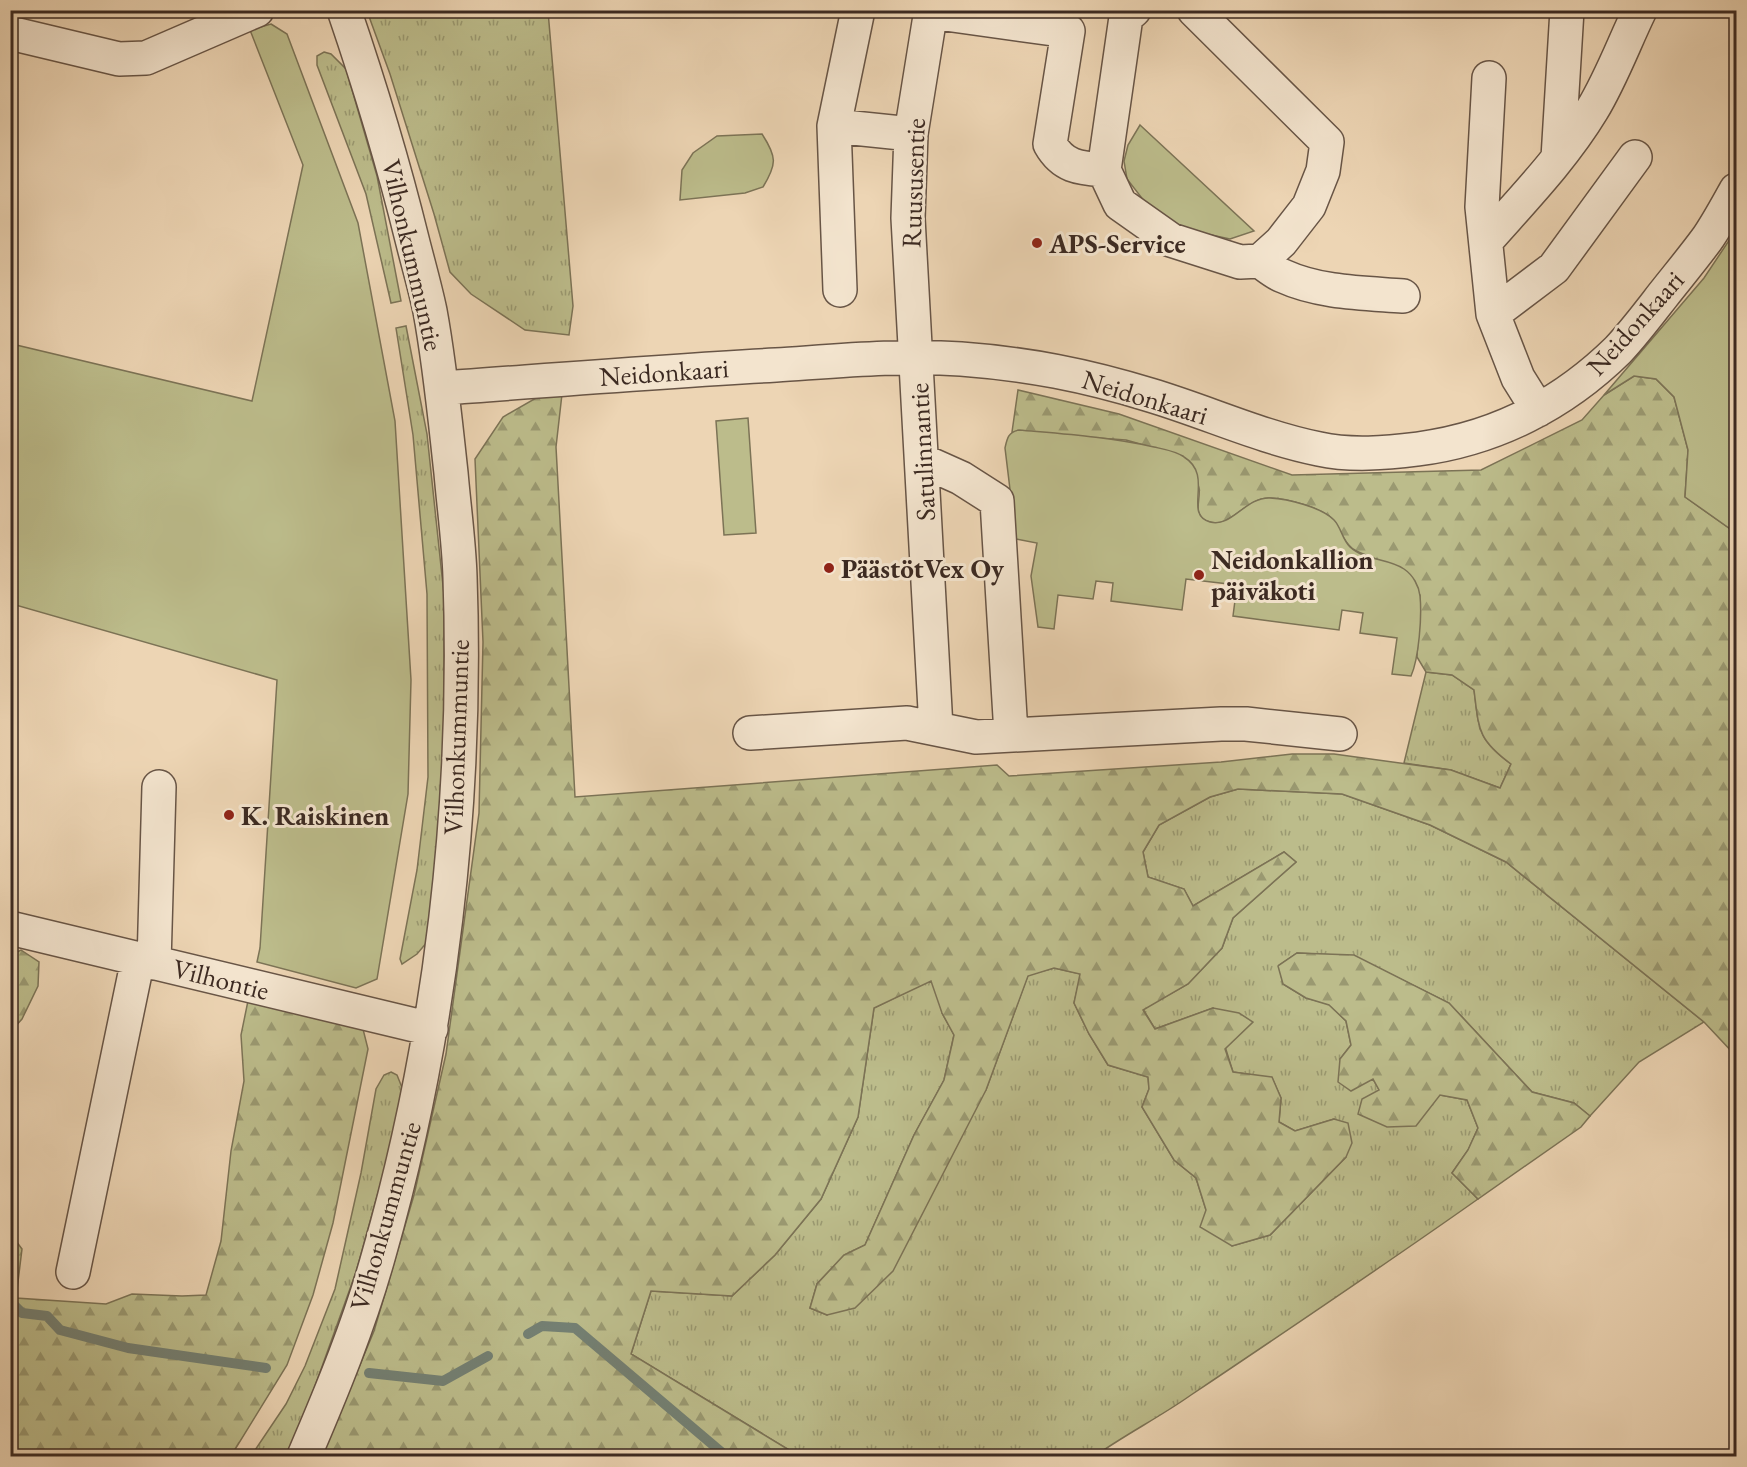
<svg xmlns="http://www.w3.org/2000/svg" width="1747" height="1467" font-family="'EB Garamond',serif">
<style>
.grass{fill:url(#grass-tufts);stroke:#7c7356;stroke-width:1.5}
.forest{fill:url(#forest-firs);stroke:#7c7356;stroke-width:1.5}
.park{fill:#bcbc8b;stroke:#7c7356;stroke-width:1.5}
.lines{fill:none;stroke-linecap:round;stroke-linejoin:round}
.stream{stroke:#748073;stroke-width:10}
.minor-casing{stroke:#685546;stroke-width:36}
.minor{stroke:#f3e4ce;stroke-width:33}
.poi-dot{fill:#8f2418;stroke:#f3e4ce;stroke-width:2}
.labels{text-anchor:middle;dominant-baseline:central;stroke-width:6;stroke-linejoin:round;paint-order:stroke}
.street-label{font-size:27px;fill:#3c2a22;stroke:#f3e4ce}
.poi-label{font-size:27px;font-weight:bold;fill:#3c2a22;stroke:#f3e4ce;text-anchor:start}
</style>
<defs>
<pattern id="grass-tufts" width="24" height="20" patternUnits="userSpaceOnUse" patternTransform="scale(1.5)"><rect width="24" height="20" fill="#bcbc8b"/><path d="M3 7l-1-3M5 7V3M7 7l1-3M15 17l-1-3M17 17v-4M19 17l1-3" fill="none" stroke="#9a9971"/></pattern>
<pattern id="forest-firs" width="22" height="20" patternUnits="userSpaceOnUse" patternTransform="scale(1.5)"><rect width="22" height="20" fill="#bcbc8b"/><path d="M5 1l3.5 6h-7zM16 11l3.5 6h-7z" fill="#9a9971"/></pattern>
</defs>
<rect width="100%" height="100%" fill="#edd5b4"/>
<filter id="stains"><feTurbulence type="fractalNoise" baseFrequency=".00333" numOctaves="4"/><feColorMatrix values="0 0 0 0 .2 0 0 0 0 .09 0 0 0 0 .02 0 0 0 .5 -.17"/></filter>
<radialGradient id="worn" r=".72"><stop offset=".6" stop-color="#630" stop-opacity="0"/><stop offset="1" stop-color="#630" stop-opacity=".3"/></radialGradient>
<path class="grass" d="M367,11h181l25,295 -4,29 -44,-5 -54,-36 -21,-22 -16,-58 -44,-140z
M324,52l7,2 15,15 31,107 24,125 -10,2 -25,-109 -49,-129v-9z
M406,326l21,108 17,161v183l-16,163 -11,13 -15,10 -2,-5 17,-89 11,-93 -1,-183 -14,-159 -17,-107z
M1426,672l26,3 22,15c5,39 3,49 37,74l-11,24 -49,-18 -47,-7z
M1238,789l104,5 88,31 76,37 198,160 -65,40 -49,54 -16,-13 -42,-11 -83,-89 -95,-47 -57,-3 -18,12 4,19 23,14 23,6 17,17 5,24 -11,14 33,20 7,12 60,4 27,5 11,28 -10,22 -16,23 26,26c-95,67 -190,131 -287,196 -31,22 -65,39 -96,61h-296l-168,-102 20,-63 81,5 43,-41 46,-56 37,-82 16,-109 62,-31 6,36 12,22 -10,45 -30,55 -49,110 -21,10 -27,29 -7,24 17,7 159,-225 42,-115 26,-7 27,6 -7,29 15,31 19,31 40,12 1,12 -7,18 32,53 22,18 10,32 26,36 38,-11 76,-78 -12,-38 -39,12 -16,-9 2,-24 -9,-20 -39,-6 -20,-64 -58,21 -12,-20 45,-25 34,-36 11,-30 63,-56 -12,-10 -91,54 -9,-17 -36,-12 -5,-25 16,-27 51,-28z
M391,1072l6,3 6,15 -10,49 -37,133 -60,167 -7,17h-38l35,-52 19,-38 30,-77 26,-116 15,-84 8,-14z"/>
<path class="forest" d="M1634,376l22,3 18,18 14,53 -3,47 51,36v523l-32,-34 -198,-160 -76,-37 -88,-31 -104,-5 -28,8 -51,28 -16,27 5,25 36,12 9,17 91,-54 12,10 -63,56 -11,30 -34,36 -45,26 12,19 58,-21 26,5 14,9 -28,27 8,23 39,5 9,21 -2,24 16,9 39,-12 14,4 4,20 -6,14 -76,78 -38,11 -32,-19 6,-17 -10,-32 -22,-18 -32,-53 7,-18 -1,-12 -40,-12 -19,-31 -15,-31 6,-29 -26,-6 -26,8 -42,114 -93,181 -38,37 -28,7 -17,-7 7,-24 27,-29 21,-10 49,-110 30,-55 10,-45 -12,-22 -11,-32 -57,27 -16,109 -37,82 -46,56 -43,41 -81,-5 -20,63 168,102h-477l52,-125 40,-136 32,-141 33,-241 4,-171 -8,-183 28,-42 40,-23h19l-6,53 19,350 422,-32 12,11 212,-14 71,-8h42l117,16 49,18 11,-24c-34,-25 -32,-35 -37,-74l-22,-15 -26,-3 -9,-15 3,-62c-12,-10 -29,-29 -42,-35 -9,-4 -17,-6 -25,-11 -10,-7 -12,-18 -18,-27 -8,-13 -51,-25 -67,-24 -24,1 -39,33 -61,23 -15,-7 -6,-21 -8,-33 -2,-10 -11,-23 -16,-32l-57,-16 -114,-8 6,-42 101,24 173,61 189,-5 101,-50 22,-25z
M21,950l18,12 -1,24 -16,33 -11,12v-76z
M1297,953l57,2 95,48 83,89 42,11 16,13 -9,11 -103,72 -26,-26 16,-23 10,-22 -11,-28 -27,-5 -24,31 -29,1 -29,-13 4,-15 17,-9 -6,-11 -22,12 -13,-9 2,-23 11,-14 -5,-24 -17,-16 -23,-7 -23,-14 -5,-18z
M249,996l114,33 5,20 -35,174 -20,72 -26,70 -56,91h-220l-1,-223 12,16 -6,49 90,6 26,-10 50,2 24,-1 15,-54 10,-90 13,-70 -3,-46z"/>
<path class="park" d="M271,24l16,10 71,189 37,198 16,259 -3,114 -31,185 -21,9 -99,-26 3,-14 17,-268 -265,-76v-260l240,57 51,-236 -53,-135z
M1140,125l114,106 -24,8 -42,-9 -33,-15 -28,-36 -3,-18 4,-16z
M762,134c15,23 15,30 1,53l-18,6 -65,7 2,-30 11,-17 24,-17z
M1736,230v303l-51,-36 3,-47 -14,-53 -18,-18 -22,-3 -30,19 100,-117z
M748,418l8,115 -32,2 -8,-114z
M1019,430c45,4 91,7 135,17 9,2 22,4 30,10 31,19 -2,57 26,65 22,6 35,-25 60,-24 18,1 51,9 64,22 7,7 8,19 16,27 15,14 38,11 54,22 9,6 15,17 16,27 2,20 -1,62 -9,80l-19,-2 5,-36 -37,-5 3,-20 -21,-3 -3,20 -106,-14 4,-31 -51,-6 -4,31 -71,-9 2,-18 -17,-2 -3,18 -35,-4 -4,34 -16,-2 -7,-51 6,-33 -21,-4 -11,-91c2,-9 3,-16 14,-18z"/>
<g class="lines">
<path class="stream" d="M10,1301l12,12 25,3 13,14 68,18 138,20
M528,1334l14,-8 33,2 151,128
M369,1373l74,8 45,-25"/>
<defs>
<path id="minor" d="M931,10l-20,124 -3,84 28,510
M1134,10l-8,7 -22,153 16,34 51,36 69,22 20,-1 21,-19 28,-36 14,-35 4,-29 -133,-132
M931,12l137,19 -18,113c13,23 29,24 54,26
M10,33l109,26 27,-1 111,-48
M1489,78l-7,129 11,107 25,64 20,32
M834,126l77,8
M1558,158l9,-148
M1486,241c37,-42 77,-83 106,-131 19,-31 32,-67 48,-100
M1260,261c7,5 15,12 23,15 37,17 81,17 120,20
M840,290l-6,-164 24,-116
M1493,314l61,-46 81,-111
M443,388c111,-8 222,-17 333,-23 62,-4 124,-10 185,-6 67,5 124,16 189,36 57,17 110,42 169,54 32,7 67,4 99,0 77,-10 145,-45 200,-99 16,-17 31,-37 45,-55 15,-19 30,-37 44,-56 11,-16 20,-33 29,-49
M923,461l38,17 36,23 14,233
M750,733l157,-10 69,14 245,-13h25l94,10
M10,928l421,101
M154,963l5,-176
M73,1272l65,-313
M304,1456c28,-65 56,-133 75,-202 62,-216 89,-452 81,-677 -1,-34 -6,-69 -9,-104 -6,-54 -11,-108 -21,-162 -5,-24 -12,-48 -18,-72 -19,-77 -42,-153 -68,-229"/>
</defs>
<use href="#minor" class="minor-casing"/>
<use href="#minor" class="minor"/>
</g>
<g class="poi-dot">
<circle cx="1037" cy="243" r="6"/>
<circle cx="829" cy="568" r="6"/>
<circle cx="1199" cy="575" r="6"/>
<circle cx="229" cy="815" r="6"/>
</g>
<g class="labels">
<g class="street-label">
<text transform="translate(913 183) rotate(-88)">Ruususentie</text>
<text transform="translate(413 255) rotate(77)">Vilhonkummuntie</text>
<text transform="translate(1635 323) rotate(-48)">Neidonkaari</text>
<text transform="translate(664 372) rotate(-4)">Neidonkaari</text>
<text transform="translate(1145 397) rotate(17)">Neidonkaari</text>
<text transform="translate(922 452) rotate(-93)">Satulinnantie</text>
<text transform="translate(456 737) rotate(-88)">Vilhonkummuntie</text>
<text transform="translate(221 979) rotate(14)">Vilhontie</text>
<text transform="translate(385 1216) rotate(-74)">Vilhonkummuntie</text>
</g>
<g class="poi-label">
<text x="1049" y="243">APS-Service</text>
<text x="1211" y="559">Neidonkallion<tspan x="1211" dy="31">päiväkoti</tspan></text>
<text x="841" y="568">PäästötVex Oy</text>
<text x="241" y="815">K. Raiskinen</text>
</g>
</g>
<rect width="1747" height="1467" fill="none" stroke="#edd5b4" stroke-width="36"/>
<rect x="12" y="12" width="1723" height="1443" fill="none" stroke="#3c2a22" stroke-width="3"/>
<rect x="18" y="18" width="1711" height="1431" fill="none" stroke="#3c2a22" stroke-width="1.5"/>
<rect width="100%" height="100%" filter="url(#stains)"/>
<rect width="100%" height="100%" fill="url(#worn)"/>
</svg>
